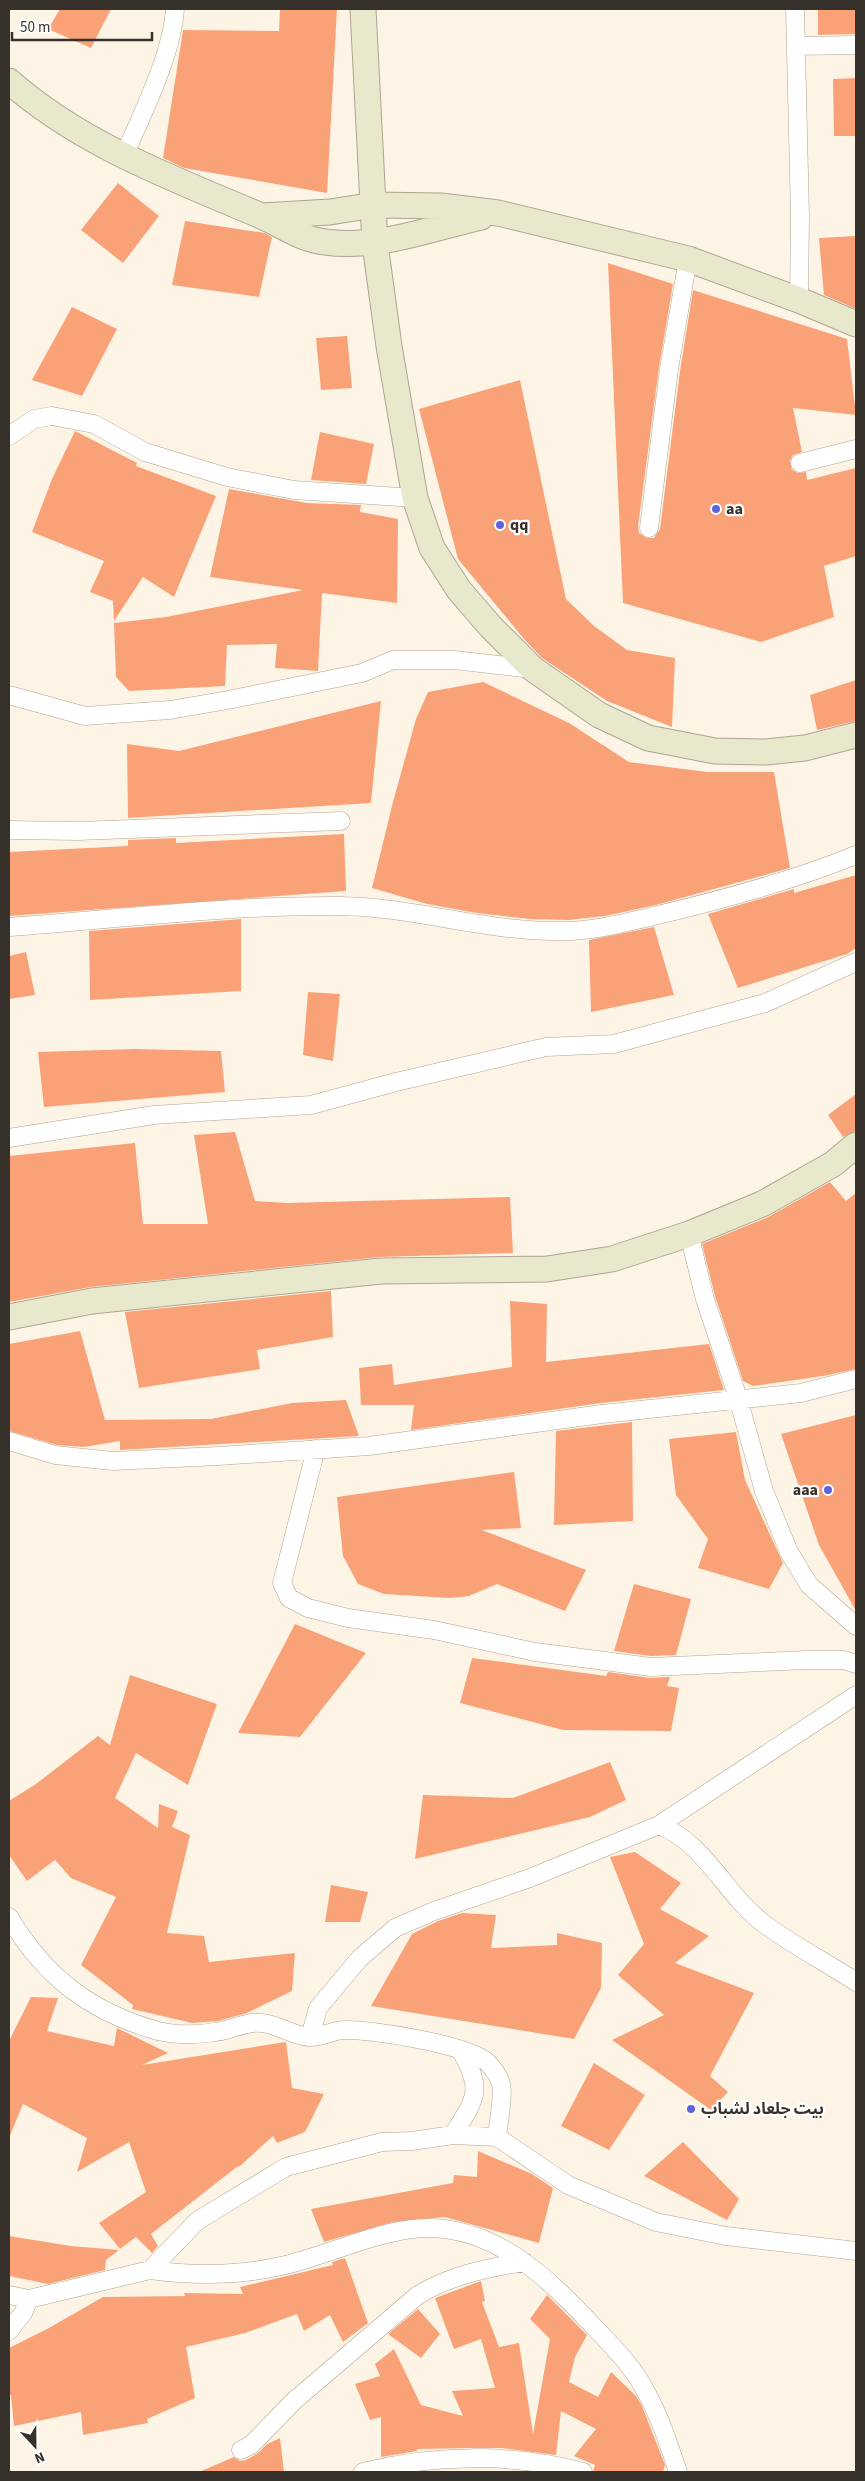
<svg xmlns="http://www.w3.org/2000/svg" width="865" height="2481" font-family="'Source Sans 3','Noto Sans Arabic',sans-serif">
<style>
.building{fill:#f9a277}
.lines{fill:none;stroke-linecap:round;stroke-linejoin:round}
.street-casing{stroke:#afa492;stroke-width:19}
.secondary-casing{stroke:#afa492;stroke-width:27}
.street{stroke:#fff;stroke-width:18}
.secondary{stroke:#e7e8cc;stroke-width:25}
.poi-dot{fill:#5f63dc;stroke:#fff;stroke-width:2}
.labels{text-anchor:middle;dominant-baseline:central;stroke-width:4.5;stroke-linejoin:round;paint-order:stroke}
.poi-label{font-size:16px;font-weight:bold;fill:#36312a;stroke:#fff;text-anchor:start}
</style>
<rect width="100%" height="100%" fill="#fef4e5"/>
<path class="building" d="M60,9h51l-20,39 -43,-19z
M280,9h57l-10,184 -143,-25 -21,-10 20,-128 96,1z
M818,9h38v25l-38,1z
M856,78v58h-22l-1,-57z
M118,183l41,33 -36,47 -42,-33z
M185,221l80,12 7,4 -13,60 -87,-12z
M856,236v73l-32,-14 -5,-57z
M608,263l65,21 -14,83 -21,160 1,6 8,5h7l6,-9 20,-158 13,-81 154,49 9,76 -63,-7 9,44 -9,3 -3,6 2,9 6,3 8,-1 1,8 49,-12v88l-32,10 10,51 -73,25 -138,-39z
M72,307l45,22 -35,67 -50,-16z
M347,336l5,52 -31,2 -5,-52z
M520,380l46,219 28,27 33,24 48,8 -3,69 -65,-26 -65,-43 -18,-19 -66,-80 -39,-150z
M75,431l62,32 -1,3 80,30 -42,101 -31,-20 -29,44 -1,-20 -23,-9 14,-31 -72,-29 20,-53z
M320,432l54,12 -8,40 -55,-4z
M229,489l78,14 54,2 -1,7 38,7 -1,84 -75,-10 -4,78 -43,-3 2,-24 -50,1 -2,41 -96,5 -13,-14 -2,-54 52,-6 137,-27 -93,-13z
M856,680v41l-39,9 -7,-35z
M483,682l86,41 60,39 78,10h67l16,96 -134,37 -51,11 -36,4 -40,-1 -52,-6 -50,-9 -55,-16 21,-86 23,-83 12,-27z
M381,701l-10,102 -243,15 -1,-74 52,7z
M344,834l2,57 -337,25v-64l119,-6v-6l48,-2v5z
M856,875v73l-9,6 -109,34 -30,-74 86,-25v4z
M241,919v72l-151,9 -1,-69z
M654,927l20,68 -83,17 -2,-72z
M26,952l9,43 -26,4v-43z
M308,992l32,2 -7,67 -30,-6z
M135,1049l86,2 4,41 -181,15 -6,-55z
M856,1094v37l-13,6 -15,-22z
M235,1132l20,69 32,2 223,-6 3,56 -133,4 -289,30 -82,15v-146l126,-13 8,81h65l-14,-89z
M830,1182l16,19 10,-8v176l-33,7 -70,10 -10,-5 -28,-85 -13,-52 66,-27z
M331,1291l2,46 -76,13 3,19 -121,19 -14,-76z
M510,1301l37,3 -1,58 163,-18 15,46 -123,13 -190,27 3,-25h-53l-2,-37 33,-4 2,21 118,-18z
M80,1331l25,89 106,-1 81,-16 54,-3 13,36 -239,14v-9l-36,6 -27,-2 -48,-14v-87z
M856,1415v196l-37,-66 -38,-111z
M632,1422l1,99 -79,4 2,-94z
M736,1432l9,48 38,83 -14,26 -71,-21 10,-29 -32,-44 -7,-56z
M514,1472l7,56 -39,2 104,40 -21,41 -68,-27 -28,12 -19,2 -66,-4 -26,-10 -15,-28 -6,-59z
M634,1584l57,15 -15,56 -25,1 -37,-5z
M295,1624l71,29 -66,84 -62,-4z
M472,1658l134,18 2,-4 42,6 20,-1 -3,9 12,2 -8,43 -108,-1 -103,-27z
M130,1675l87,29 -29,81 -52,-32 -21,45 43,30 1,-24 19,7 -6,16 18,8 -23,98 37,3 5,26 86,-9 -3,38 -45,22 -29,8 -26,2 -60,-14 1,-4 -52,-40 35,-68 -45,-19 -16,-18 -28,21 -18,-26v-54l27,-17 62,-48 12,9z
M610,1762l16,38 -36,17 -175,42 8,-64 90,3z
M635,1852l46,31 -21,26 49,27 -34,27 79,30 -44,83 18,16 -17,18 -99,-70 52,-25 -46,-40 26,-31 -34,-87z
M331,1885l37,7 -8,30h-35z
M462,1913l34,2 -5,33 66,-3v-12l45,10 -1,45 -27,51 -203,-33 41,-72 26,-13z
M31,1997l27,1 -11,33 67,15 3,-18 51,25 -26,12 144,-23 6,46 32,6 -19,38 -28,11 -4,-7 -34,31 -1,-1 -87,68 7,12 -6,7 -16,-16 -16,12 -21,-26 47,-31 -17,-50 -52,30 10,-34 -64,-34 -14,34v-97z
M594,2063l51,32 -36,55 -48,-24z
M683,2142l56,57 -12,21 -83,-44z
M478,2151l54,23 21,14 -14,55 -94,-26 -52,5 -69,20 -13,-33 142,-26 1,-8 23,2z
M9,2236l62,10 48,4 -13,10 -1,10 -57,14 -39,-8z
M345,2258l23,65 -25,19 -13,-27 -26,16 -7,-17 -52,19 -59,14 9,51 -48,21 1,4 -65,12 -2,-23 -67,14 -3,-31 -2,1v-48l40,-20 54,-31 82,-1 -1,-3 59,1 -3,-7 93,-22 -1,-3z
M481,2281l4,20 -3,1 17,45 20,-4 14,91 17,-95 -20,-20 17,-24 40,40 -12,22 -6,25 29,15 13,-25 25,24 6,10 23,59 -2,7h-70l2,-7 -21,-9 22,-27 -35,-18 -5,44 -54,-7h-29l-56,1v2l-36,6v-40l-11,3 -15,-36 25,-8 -5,-12 19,-15 27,56 42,11 -11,-25 43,-3 -14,-49 -27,10 -19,-51z
M418,2309l22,25 -19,24 -33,-24z
M280,2438l4,34h-85l35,-15 6,4 6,-1 12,-7 9,-9z"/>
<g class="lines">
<defs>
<path id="street" d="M795,9l5,207 -1,84
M796,46l60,-1
M124,156c18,-42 48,-101 51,-147
M9,436l25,-17 18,-3 42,8 51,28 82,25 67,13 121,8
M800,463l56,-14
M649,528l20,-159 19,-110
M9,695l76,21 85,-6 58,-10 134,-27 31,-13h61l79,9
M9,830l69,1 263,-10
M9,927c110,-8 221,-22 332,-21 72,1 142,25 215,25 35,1 68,-8 102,-16 67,-16 134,-34 198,-60
M9,1138l145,-23 157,-10 85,-23 150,-35 68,-3 151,-41 91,-41
M689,1234l16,65 33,99 26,93 25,61 20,33 47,41
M9,1441l46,14 58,6 105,-5 151,-10 233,-32 199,-21 55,-14
M316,1449l-34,134 7,15 19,10 40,10 86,12 101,22 116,15 156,-7h37l12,4
M659,1825c46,18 66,69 104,98 29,22 63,39 93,59
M9,1917c36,60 81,95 149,114 17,4 39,4 57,1 12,-1 24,-7 37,-9 21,-3 38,13 58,14 11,1 23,-7 34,-7 26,-1 125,15 143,32 4,4 11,13 13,19 5,12 -2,42 -3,56
M310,2037l8,-29 42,-50 35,-30 39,-17 96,-33 129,-53 197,-130
M453,2135c22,-36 31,-44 8,-84
M150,2270c44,6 87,6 131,-4 44,-10 86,-31 131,-37 79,-9 136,49 185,101 18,19 37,38 49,62 14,25 23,53 32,80
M9,2295l20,4 121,-29 47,-49 89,-54 96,-25 30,-1 41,-6 44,2 71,48 88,37 70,14 130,15
M9,2331l14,-18 6,-14
M241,2450l10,-5 44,-45 123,-105c34,-20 68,-27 106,-33
M363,2472c71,-18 149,-19 220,0"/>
<path id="secondary" d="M363,9l12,235 14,102 26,152 17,50 27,42 31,36 43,43 66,46 49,23 67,13 51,1 39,-4 51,-13
M9,81c71,63 163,97 250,134 22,9 40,24 66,27 54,7 104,-13 156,-25
M262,216l68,-4 44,-7 67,1 57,7 190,46 111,41 57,24
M9,1317l83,-16 289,-30 166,-2 65,-10 77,-25 73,-30 71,-40 23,-19"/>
</defs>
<use href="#street" class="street-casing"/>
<use href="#secondary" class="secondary-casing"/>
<use href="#street" class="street"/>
<use href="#secondary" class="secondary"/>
</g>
<g class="poi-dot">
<circle cx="716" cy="509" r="5"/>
<circle cx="500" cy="525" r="5"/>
<circle cx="828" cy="1490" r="5"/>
<circle cx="691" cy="2109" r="5"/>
</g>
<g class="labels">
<g class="poi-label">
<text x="726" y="509">aa</text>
<text x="510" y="525">qq</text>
<text x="818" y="1490" text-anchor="end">aaa</text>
<text x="701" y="2109">بيت جلعاد لشباب</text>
</g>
</g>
<rect width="865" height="2481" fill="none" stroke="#36312a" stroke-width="20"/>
<g transform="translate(35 2446) rotate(158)" stroke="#ffffff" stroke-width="4" paint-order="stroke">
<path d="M0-4L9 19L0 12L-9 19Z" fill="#36312a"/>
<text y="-8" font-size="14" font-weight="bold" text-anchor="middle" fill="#36312a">N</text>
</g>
<path d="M12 32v8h140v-8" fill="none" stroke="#36312a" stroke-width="2.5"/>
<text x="20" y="32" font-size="15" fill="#36312a" stroke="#ffffff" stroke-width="4" paint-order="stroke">50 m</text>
</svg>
